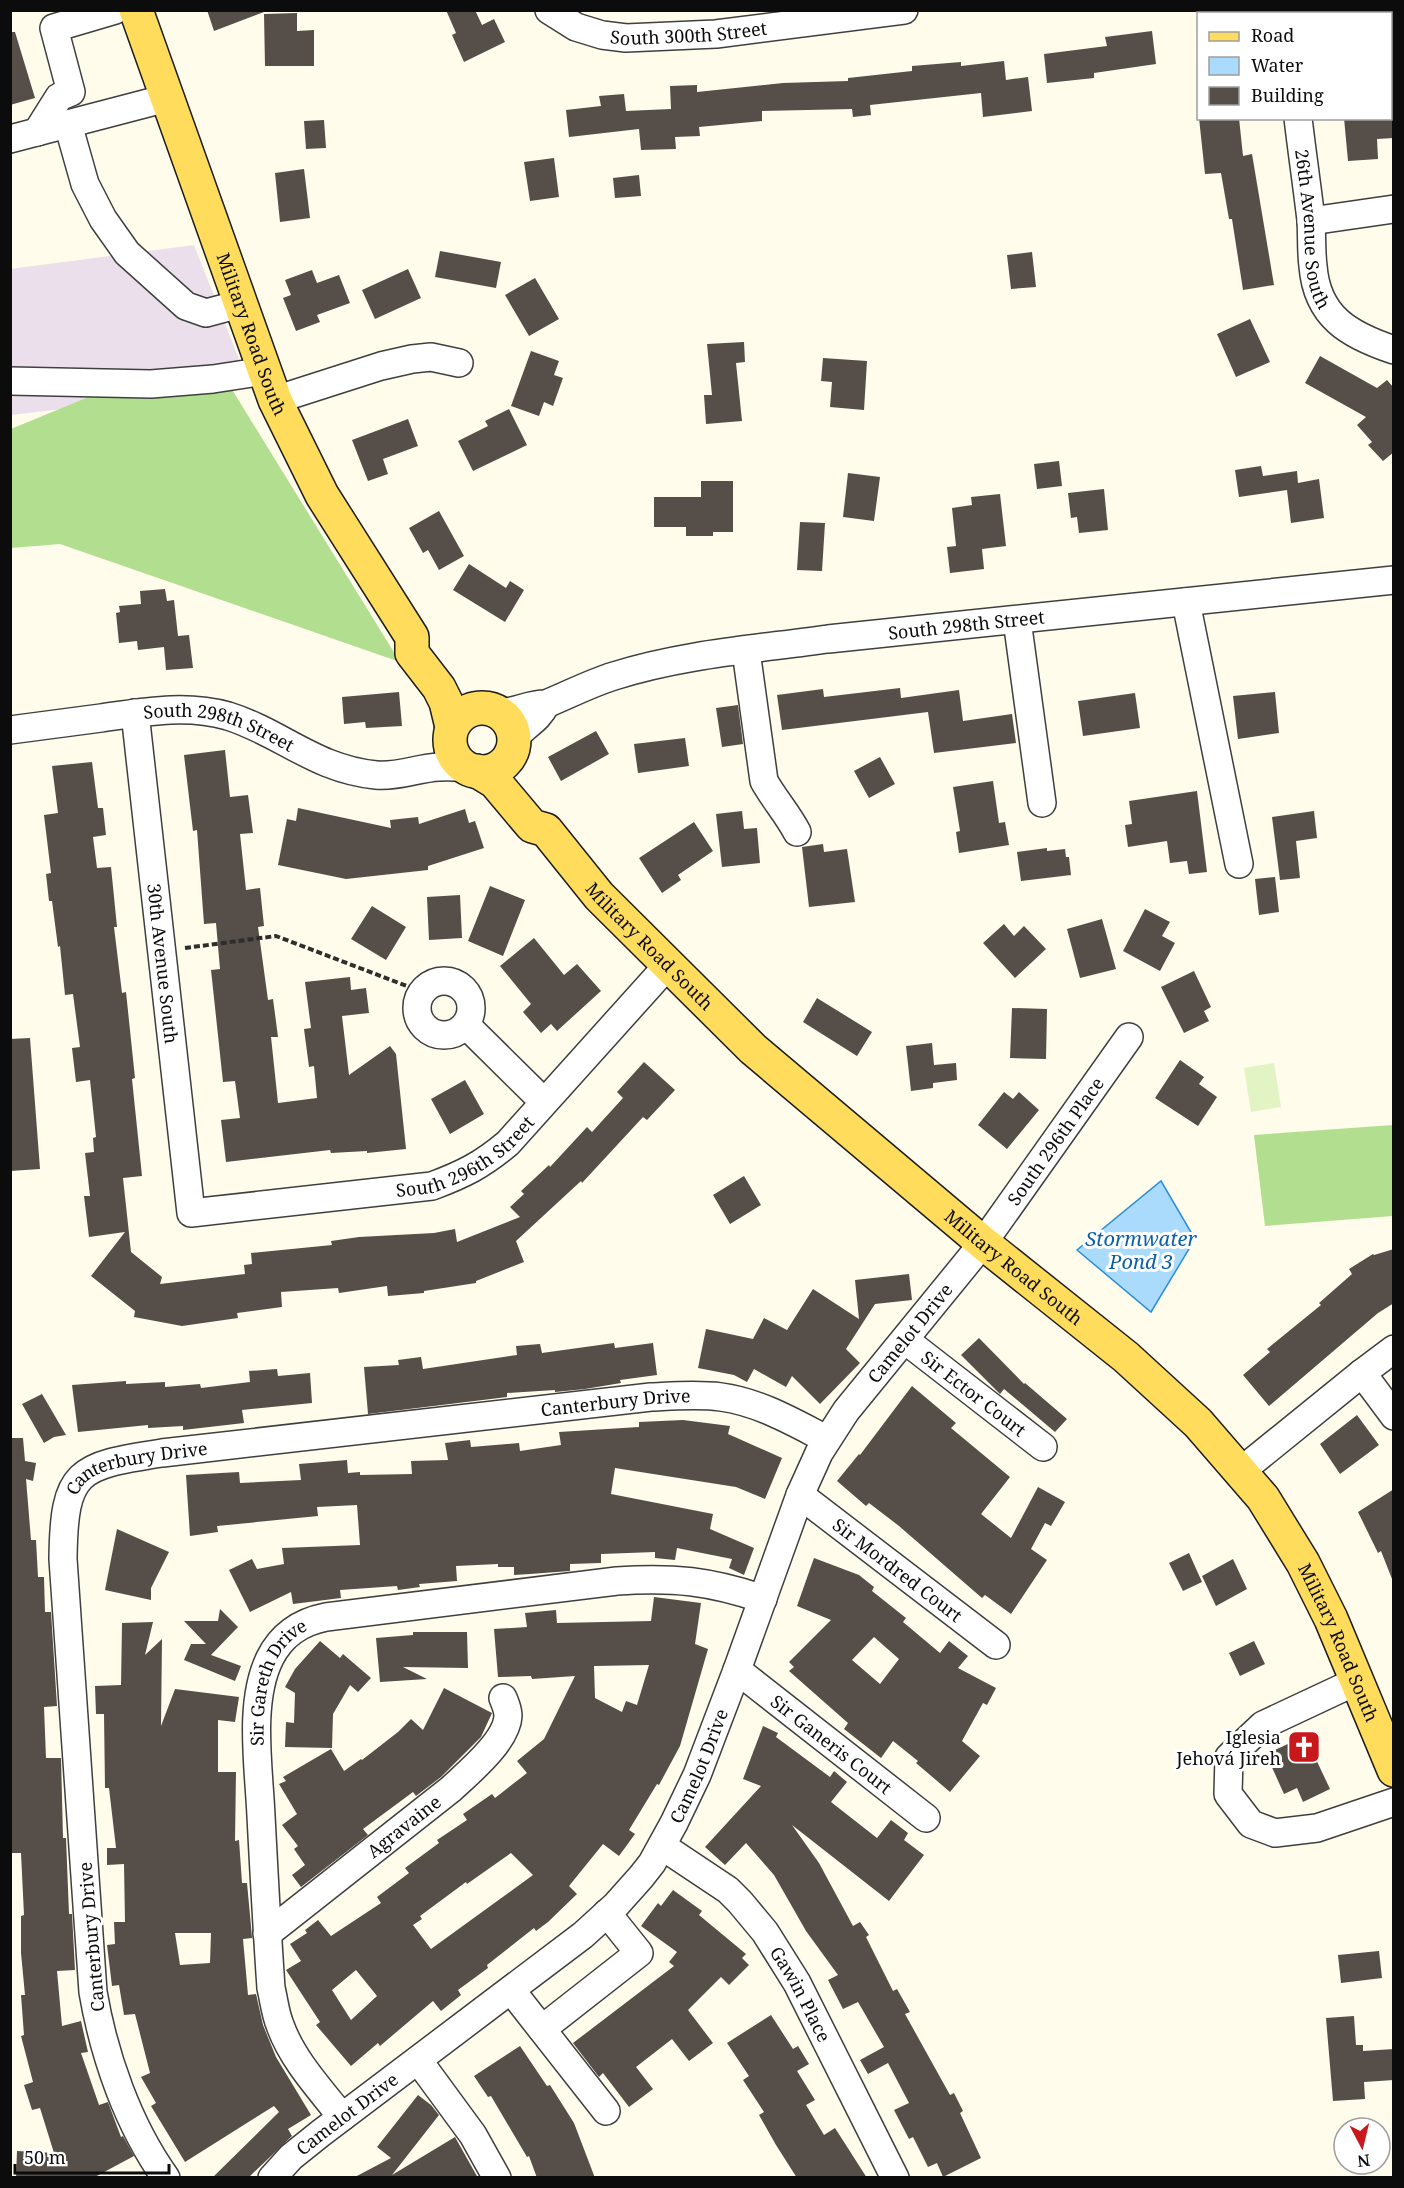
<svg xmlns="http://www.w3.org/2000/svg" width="1404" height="2188" font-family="'Noto Serif',serif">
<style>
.industrial{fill:#ebdfec}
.forest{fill:#b1df8f}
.pitch{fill:#e2f3c4}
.water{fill:#abdbfc;stroke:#2b8fd9;stroke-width:1.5}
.building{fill:#564e48;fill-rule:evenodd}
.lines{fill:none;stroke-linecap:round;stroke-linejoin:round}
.minor-casing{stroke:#3f3f3f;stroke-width:30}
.major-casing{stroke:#1d1d1d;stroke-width:36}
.path{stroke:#2e2e2e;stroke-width:4;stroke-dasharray:6 3;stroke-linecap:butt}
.minor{stroke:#fff;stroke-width:27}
.major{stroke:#ffdc5b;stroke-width:33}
.labels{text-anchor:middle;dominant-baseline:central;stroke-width:6;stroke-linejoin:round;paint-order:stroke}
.street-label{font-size:18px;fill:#0c0c0c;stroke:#fff}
.poi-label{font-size:18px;fill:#0c0c0c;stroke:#fff;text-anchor:end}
.water-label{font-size:20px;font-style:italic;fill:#0b5fa9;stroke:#fff}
</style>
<rect width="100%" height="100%" fill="#fffceb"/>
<path class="industrial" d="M194,245l56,142 -239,28 -1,-146z"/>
<path class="forest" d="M231,388l169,274 -340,-118 -49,4v-119l97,-40z
M1393,1125v91l-128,10 -11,-91z"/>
<path class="pitch" d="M1274,1063l7,44 -30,5 -7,-44z"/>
<path class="water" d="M1161,1181l34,58 -44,73 -74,-62z"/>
<path class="building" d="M207,10h57v2l-50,19z
M446,10h29l7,15 12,-6 11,23 -41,20 -12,-27 4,-2z
M297,13v18l17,-1v36h-49l-1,-52z
M1152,31l4,33 -62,9v5l-47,5 -3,-29 63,-8 -2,-9z
M10,32h5l20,66 -25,7z
M1004,61l2,19 22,-3 4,34 -49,6 -2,-24 -111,12 1,10 -18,2 -1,-8 -90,2v10l-63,6 1,9 -25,1 1,12 -35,1 -2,-21 -70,8 -3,-27 35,-4 -2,-10 25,-2 2,17 45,-2 -1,-23 27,-1v7l86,-9 65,-2v-3l64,-7v-5l49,-4v4z
M1199,118h40l4,38 9,-2 22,131 -31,5 -11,-71h-3l-8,-46 -16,1z
M1344,118h50v20l-17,1 1,20 -30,2z
M324,120l2,28 -20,1 -2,-28z
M554,158l5,39 -29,4 -6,-39z
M304,169l6,49 -30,4 -5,-49z
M639,175l2,21 -26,2 -2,-20z
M440,251l61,11 -5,26 -61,-11z
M1032,252l4,35 -25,2 -4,-34z
M408,269l13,29 -46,21 -13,-29z
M312,270l5,13 22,-8 11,28 -33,12 3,7 -24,9 -13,-33 8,-3 -6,-15z
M535,278l24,41 -30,17 -24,-41z
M1250,319l20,43 -34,15 -19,-43z
M744,342l1,20 -9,1 6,58 -36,3 -2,-29h8l-5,-51z
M531,351l28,10 -5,14 9,3 -10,28 -9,-4 -5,14 -28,-10z
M1320,356l57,32 10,-8 7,8v64l-11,9 -15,-16 4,-3 -15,-17 9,-8 -61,-34z
M823,358l44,3 -3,49 -34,-3 2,-25 -11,-1z
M509,409l18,36 -54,26 -15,-30 30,-15 -3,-5z
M408,419l10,27 -35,13 5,15 -20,7 -16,-41z
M1059,461l3,25 -25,3 -3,-25z
M1261,466l2,10 34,-5 1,12 21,-4 5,39 -33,5 -4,-33 -48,7 -4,-27z
M848,473l32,4 -6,44 -31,-4z
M701,481h32v51h-20v4h-27v-9h-32v-30h47z
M1104,489l4,41 -29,3 -2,-16 -6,1 -3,-25z
M1000,494l6,52 -24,3 2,20 -34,4 -3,-26 9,-1 -4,-38 20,-3 -1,-8z
M439,511l25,45 -25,14 -11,-20 -5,3 -14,-25z
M800,522l25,1 -3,48 -25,-1z
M469,564l37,24 4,-7 14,9 -19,32 -52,-32z
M165,589l2,12 7,-1 4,36 11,-1 4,33 -27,2 -2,-23 -26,3 -1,-9 -18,2 -3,-30 4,-1 -1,-6 22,-2 -1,-13z
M900,688l1,10 58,-8 4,31 49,-7 4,29 -82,10 -6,-41 -146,18 -5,-35 46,-6 1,8z
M399,692l3,34 -36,2 -1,-6 -21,2 -2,-27z
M1275,692l4,41 -41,6 -5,-43z
M1135,693l5,35 -57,8 -5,-35z
M738,705l5,39 -21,3 -6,-39z
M596,731l13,23 -48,27 -13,-24z
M685,738l4,28 -51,7 -4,-29z
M225,750l5,47 18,-2 5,38 -13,1 6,56 14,-2 4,38 -6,1 10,73 5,-1 5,38h-7l7,66 39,-5 -3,-32 -5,1 -5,-38 7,-1 -6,-46 45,-5 1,13 15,-2 3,25 -27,3 7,59 41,-29 6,8 10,95 -39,4v-2l-36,2 -1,-3 -104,12 -5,-42 19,-2 -5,-37 -12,1 -12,-112 9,-1 -4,-46 -12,1 -7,-94 -4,1 -9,-76z
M880,757l15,27 -26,14 -15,-27z
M92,762l6,46h5l3,27 -13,2 4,31 14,-1 6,60h-3l8,66 4,-1 9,86 -3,1 10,97 -19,2 8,74 31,25 -2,7 85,-10 -1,-9 8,-1 -1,-11 81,-8 -1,-4 28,-4 75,-4 21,-4 2,13 63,-25 -10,-10 14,-13 -3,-3 28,-26 1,2 37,-40 5,5 31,-34 -6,-6 27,-30 31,28 -28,30 -4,-3 -61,66 -1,-2 -65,60 8,21 -48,19v2l-52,8v2l-36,3 -1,-10 -48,7 -1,-5 -57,4 1,15 -45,6 1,5 -56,8 -48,-9 1,-6 -44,-35 34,-44 -36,5 -5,-41h6l-5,-43 9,-1 -1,-14 3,-1 -6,-57 -14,2 -4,-34 8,-1 -7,-53 -8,1 -5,-49 -2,1 -6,-46h-3l-3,-27 5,-1 -7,-58 14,-2 -6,-47z
M993,781l6,42 6,-1 4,23 -50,8 -3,-21 4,-1 -7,-44z
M1197,791l10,81 -18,2 -2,-13 -17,2 -3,-22 -39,6 -3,-22 7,-1 -3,-23z
M298,808l93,20 -1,-8 28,-3 1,7 46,-15 4,14 6,-2 9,27 -56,18v4l-82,9 -68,-14 9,-46 9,2z
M742,811l2,18 13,-1 3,35 -38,4 -6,-53z
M1314,811l3,27 -21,3 4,37 -20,2 -8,-63z
M694,822l19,29 -35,24 3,5 -19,13 -23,-35z
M823,844l1,8 23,-3 8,53 -46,5 -7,-60z
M1047,848v3l18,-2 1,8h3l2,18 -50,6 -4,-29z
M1275,877l4,35 -20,3 -4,-36z
M490,886l35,14 -22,56 -35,-15z
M460,895l2,43 -33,2 -2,-43z
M372,906l34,21 -20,33 -35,-21z
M1145,909l25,13 -8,14 13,7 -15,28 -37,-20z
M1102,919l14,50 -36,9 -13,-49z
M1004,924l10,12 10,-10 22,23 -31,29 -32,-35z
M534,938l30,37 13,-11 24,27 -44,40 -6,-7 -10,9 -18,-21 8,-8 -31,-38z
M1194,971l17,36 -7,4 5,10 -25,12 -23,-46z
M817,998l55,34 -15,24 -54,-34z
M1012,1008l35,1 -1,50 -36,-1z
M30,1038l10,131 -30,2v-132z
M932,1043l2,22 22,-2 1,17 -24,3v5l-22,3 -5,-45z
M1180,1060l24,17 -5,7 18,13 -19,29 -43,-28z
M465,1080l19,34 -34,20 -19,-35z
M1004,1092l9,7 6,-7 20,18 -32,39 -29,-24z
M744,1176l17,29 -31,19 -17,-29z
M1394,1249v54l-16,10 -109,93 -26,-31 27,-23 -3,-3 54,-44 -2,-2 33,-29 -3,-5 24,-15 1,1z
M909,1274l3,26 -37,4 -29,45 14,14 -40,41 -28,-28 -6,11 -32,-18 -7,13 -13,-7 -36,-7 8,-39 47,10 11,-21 23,12 26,-41 46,30 -4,-39z
M979,1338l45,46 1,-1 42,36 -12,13 -51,-43 -4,5 -39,-39z
M614,1343l1,5 38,-5 4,32 -37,5 1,3 -36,6 -30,3v-2l-48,3v4l-139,17 -4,-47 35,-2 -1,-5 23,-3 2,12 94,-14 -1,-9 24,-2 2,9z
M277,1369l1,7 32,-3 2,30 -70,7 2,13 -61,7v-4l-35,2v-3l-70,7 -6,-47 54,-4v3l39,-2v5l35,-3 1,4 49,-6 -1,-11z
M912,1386l44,37 -5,5 59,49 -29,37 30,24 27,-51 27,15 -14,24 -6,-3 -14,26 16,11 -36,54 -26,-19 -3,3 -83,-72 -30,-23 -3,3 -29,-25 22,-27 1,1z
M42,1394l24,41 -12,2 -10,6 -22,-39z
M1357,1415l22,30 -39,29 -20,-30z
M683,1420l47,6 -2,8 54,24 -17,41 -29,-12 -121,-19 -4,26 102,20 -3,15 44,19 -10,27 -15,-7 3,-9 -55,-11 -2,12 -20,-2v-6l-54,2v9l-31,1v7l-40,3 -16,1v-8h-16v-3l-42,2 1,15 -38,3 1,3 -22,3 -1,-4 -57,4 1,8 -48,6 -2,-12 -41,20 -21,-42 23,-11 5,10 27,-5 -2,-16 78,-3 -3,-40 -40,2 1,9 -101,10 1,6 -28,4 -4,-61 53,-3 1,11 61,-3 -2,-16 48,-4 1,13 12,-1v3l52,-1 -1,-13 37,-1 -3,-17 25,-3 1,7 48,-4 1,8 41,-6 -2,-13 80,-5v-5z
M10,1438h13l2,23 11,2 -3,18 -7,-2 5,61h5l2,37h6l1,35h6l6,94 -13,1 2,51h15l2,80h3l3,76h3l3,56 -18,1 5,55 19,-5 7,31 -7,1 18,52 9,-3 13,35 2,-1 11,20 -41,22h-77l1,-27 37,2 -14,-45 -8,2 -8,-25 9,-3 -12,-46 3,-1 -3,-40h4l-4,-42v-37l3,-1 -3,-62h-11z
M1394,1489v90h-2l-11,-28 -3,2 -20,-41z
M117,1529l52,23 -18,36v12l-46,-10z
M1189,1553l13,29 -19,9 -14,-28z
M814,1558l45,17 15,12 -2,4 34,27 -3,4 37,31 9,-12 19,15 -10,12 38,20 -9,17 -4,-2 -21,38 18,15 -30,36 -34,-29 2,-2 -25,-20 -12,17 -37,-29 4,-6 -59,-52 5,-4 -5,-5 42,-42 -34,-14zM874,1637l25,22 -19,25 -28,-24z
M1233,1559l14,30 -31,17 -14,-30z
M654,1597l47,6 -6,41 13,5 -28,97 -21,39 -2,-1 -28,46 6,4 -16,22 -16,-12 -34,42 8,8 -29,28 -12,9 -2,-3 -47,37 1,3 -30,22 3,5 -20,16 -8,-10 -53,45 -2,-3 -27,23 -35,-41 4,-3 -34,-52 15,-9 -11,-17 17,-11 -2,-3 13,-10 13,16 50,-33 -4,-6 32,-24 -4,-5 34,-25 -2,-3 30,-20 -4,-6 29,-20 3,4 32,-25 -10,-12 27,-22 31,-63 -43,3 -1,-3 -33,1 -4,-48 33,-2 -2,-14 31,-3 1,13 94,-2zM649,1665l-12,40 -11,-4 -4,11 -27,-14 -1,-32zM511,1853l22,22 -102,74 -18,-24 9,-6 -2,-3 46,-34 1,2zM356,1970l21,26 -26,24 -19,-30z
M220,1609l18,18 -27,28 30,11 -6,15 -51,-21 7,-16h15l-22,-23h34z
M153,1622l-8,33 17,-16 -1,87 14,-37 64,8 -4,25 -17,-2v52h18l-1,69 4,-1 3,43h5l4,43 1,12 -9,1 5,56 8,-1 7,31 13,32 35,58 -23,14 4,7 -44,42h-36l67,-66 -5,-6 -89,56 -34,-56 5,-3 -15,-26 9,-4 -15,-59 -11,1 -5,-30 -7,1 -5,-41 8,-1 -1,-22h11l-1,-58 -17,1v-17h9l-7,-60h-4l-1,-74h-8l-1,-28 26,-1 1,-62zM175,1933h36l-1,30 -30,2z
M413,1632h54l1,36 -65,-1 24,12 -47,3 -4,-44 37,-3z
M320,1641l20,17 3,-4 28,24 -13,14 -8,-7 -17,29 -1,34 -47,-1 1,-25 8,1 1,-30 -10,-6 10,-18z
M1254,1641l11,23 -25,12 -11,-23z
M444,1688l48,25 -11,24 -40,40 -25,19 -3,-4 -50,37 5,6 -67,52 -9,-12 13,-10 -11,-16 4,-3 -16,-21 15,-11 -18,-30 7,-3 -3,-4 48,-28 13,22 17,-12 1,1 36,-28 13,-13 12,11z
M763,1726l15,7 -2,4 54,40 4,-6 13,11 -16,20 46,36 14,-18 17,13 -4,7 20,15 -35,46 -97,-76 27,38 34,63 7,-4 9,13 -3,2 27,54 4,-2 13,23 -5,2 45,81 4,-2 9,18 -3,2 21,45 -38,19 -6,-14 -9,4 -15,-30 -4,2 -15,-29 15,-7 -21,-40 -20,11 -8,-14 24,-13 -26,-45 -15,7 -15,-29 10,-5 -32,-44 -32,-56 -28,-32 -21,22 -20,-18 56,-61 -18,-7z
M1305,1736l25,53 -27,13 -6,-14 -13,6 -18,-40z
M673,1890l29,21 -3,4 47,39 -4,4 7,7 -20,20 -8,-8 -33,33 25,33 -24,18 -17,-22 -36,28 17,22 -24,18 -26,-34 -4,4 -26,-34 101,-77 -5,-4 8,-10 -36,-26 17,-23 3,3z
M1379,1951l3,27 -41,5 -3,-28z
M771,2015l22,34 5,-3 11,18 -12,7 18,29 -9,5 18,30 11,-7 32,50h-70l-21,-33 -17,-30 5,-3 -21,-32 6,-4 -22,-33z
M1354,2016l2,29h7v6l31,-2v31l-30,2 1,17 -32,2 -7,-83z
M520,2046l27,40 3,-1 24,38 21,55h-58l-8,-22 -2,1 -36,-61 -3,1 -14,-21z
M418,2095l13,10 8,10 -47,60 63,-38 23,41h-125l38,-20 -14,-11z"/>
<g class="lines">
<defs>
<g id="minor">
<path id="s1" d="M549,10l27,17 26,8 24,3 90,-4 188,-24"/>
<path d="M1284,10v4"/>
<path id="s2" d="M1298,118c4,34 9,68 13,102 1,15 0,31 2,46 4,51 36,69 81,84"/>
<path d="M68,124l17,60 18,35 24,34 59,53 20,7 34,-9"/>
<path d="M37,132l22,-35 12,-5 -17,-64 61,-18"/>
<path d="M10,139l157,-41"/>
<path d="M1311,221l83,-12"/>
<path d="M10,381l141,3 62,-5 52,-8"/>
<path d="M275,400l106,-34 31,-7 19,-2 28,6"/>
<path d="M1186,602l53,262"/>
<path d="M1017,620l25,183"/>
<path d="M746,651l18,130c10,18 23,32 33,51"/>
<path id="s3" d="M497,712c18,2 32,-9 49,-8 22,-9 45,-21 68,-28 69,-22 143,-27 214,-37l566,-59"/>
<path id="s4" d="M135,713l56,500 241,-27c32,-12 50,-21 76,-43l160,-178"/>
<path id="s5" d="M10,730c31,-4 61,-8 91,-12 43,-6 85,-14 127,-2 54,17 87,53 148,59 22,2 42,-7 63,-8 9,-1 19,0 28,1"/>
<path d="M514,739c11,-15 23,-17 32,-35"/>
<circle cx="444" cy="1008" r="27"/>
<path d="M466,1025l78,77"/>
<path id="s6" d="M905,1340l138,107"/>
<path d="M1362,1373l32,-24"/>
<path d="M1241,1471l121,-98 32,43"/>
<path id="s7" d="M800,1495l196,150"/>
<path id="s8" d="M737,1670l189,148"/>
<path d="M1357,1681l-94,44 -34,32 -1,37 23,30 24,9 42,-5 77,-26"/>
<path id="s9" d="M662,1846l66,44 12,12 25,30 32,51 98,195"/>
<path id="s10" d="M267,1934l184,-145c17,-16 56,-48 57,-73 0,-7 -3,-13 -5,-18"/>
<path d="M511,1990l95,121"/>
<path d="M542,2029l97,-76 -32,-40"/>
<path d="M418,2060l55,75 24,43"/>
<path id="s11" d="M342,2117c-23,-29 -50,-58 -62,-92 -5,-12 -6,-25 -9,-37 -4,-57 -7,-115 -10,-172 -2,-48 -13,-114 9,-158 12,-24 31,-36 56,-41l291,-36c56,-4 93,0 146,18"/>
<path id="s12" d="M166,2178c-38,-53 -62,-122 -73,-186l-30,-433c1,-89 14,-93 99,-106l489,-56c23,-1 47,-3 70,0 38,5 72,25 105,42"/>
<path id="s13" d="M272,2178l19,-21 30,-24 262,-198 33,-30 25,-28 11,-14 22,-40 23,-48 40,-105 63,-175 19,-42 27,-42 137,-168 146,-206"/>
</g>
<g id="major">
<path id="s14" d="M136,10l139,390 47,95 90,142v16l27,35 7,14 6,25"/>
<circle cx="482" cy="740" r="32"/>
<path id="s15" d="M477,771l18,11 37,44 14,4 53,66 154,153 230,194 143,114 72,66 65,75 40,65 28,56 63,151"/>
</g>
</defs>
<use href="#minor" class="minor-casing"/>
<use href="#major" class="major-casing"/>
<path class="path" d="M185,948l91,-12 136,52"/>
<use href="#minor" class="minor"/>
<use href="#major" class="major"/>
</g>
<defs>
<symbol id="church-square" viewBox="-11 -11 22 22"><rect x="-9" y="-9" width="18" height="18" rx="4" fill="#c8181b" stroke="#fff"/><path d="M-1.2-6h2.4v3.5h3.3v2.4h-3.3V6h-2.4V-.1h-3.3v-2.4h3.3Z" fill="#fff"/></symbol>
</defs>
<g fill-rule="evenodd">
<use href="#church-square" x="1285" y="1728" width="38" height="38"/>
</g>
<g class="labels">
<g class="street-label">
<text stroke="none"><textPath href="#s1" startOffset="146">South 300th Street</textPath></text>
<text stroke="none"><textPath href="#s2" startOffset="112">26th Avenue South</textPath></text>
<text stroke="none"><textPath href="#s14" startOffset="344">Military Road South</textPath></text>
<text stroke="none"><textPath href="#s3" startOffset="480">South 298th Street</textPath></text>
<text stroke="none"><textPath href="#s5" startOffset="213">South 298th Street</textPath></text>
<text stroke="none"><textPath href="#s15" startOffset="249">Military Road South</textPath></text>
<text stroke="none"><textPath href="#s4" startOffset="252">30th Avenue South</textPath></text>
<text stroke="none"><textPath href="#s13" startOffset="1330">South 296th Place</textPath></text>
<text stroke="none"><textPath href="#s4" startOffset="788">South 296th Street</textPath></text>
<text stroke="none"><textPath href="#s15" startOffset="735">Military Road South</textPath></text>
<text stroke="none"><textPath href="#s13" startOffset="1089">Camelot Drive</textPath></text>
<text stroke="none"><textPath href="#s6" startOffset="87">Sir Ector Court</textPath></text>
<text stroke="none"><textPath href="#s12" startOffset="1263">Canterbury Drive</textPath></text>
<text stroke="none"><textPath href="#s12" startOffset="777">Canterbury Drive</textPath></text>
<text stroke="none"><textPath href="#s7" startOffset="123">Sir Mordred Court</textPath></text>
<text stroke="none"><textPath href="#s15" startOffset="1239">Military Road South</textPath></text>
<text stroke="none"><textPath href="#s11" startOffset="462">Sir Gareth Drive</textPath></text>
<text stroke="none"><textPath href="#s8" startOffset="120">Sir Ganeris Court</textPath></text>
<text stroke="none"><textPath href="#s13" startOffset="603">Camelot Drive</textPath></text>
<text stroke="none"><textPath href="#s10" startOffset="174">Agravaine</textPath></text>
<text transform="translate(91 1937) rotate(-95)">Canterbury Drive</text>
<text stroke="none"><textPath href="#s9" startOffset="207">Gawin Place</textPath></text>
<text stroke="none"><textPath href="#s13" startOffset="99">Camelot Drive</textPath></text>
</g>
<g class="poi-label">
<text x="1281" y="1737">Iglesia<tspan x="1281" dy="21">Jehová Jireh</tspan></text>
</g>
<g class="water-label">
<text x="1141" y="1238">Stormwater<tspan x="1141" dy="23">Pond 3</tspan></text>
</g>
</g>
<rect width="1404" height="2188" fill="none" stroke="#0c0c0c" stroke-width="24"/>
<rect x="1197" y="12" width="195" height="108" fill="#ffffff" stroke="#9e9e9e" stroke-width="1.5"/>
<rect x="1209" y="32" width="30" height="9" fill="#ffdc5b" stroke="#9e9e9e" stroke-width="1.5"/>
<text x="1251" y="42" font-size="18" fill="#0c0c0c">Road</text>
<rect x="1209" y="57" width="30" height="18" fill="#abdbfc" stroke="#9e9e9e" stroke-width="1.5"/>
<text x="1251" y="72" font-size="18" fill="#0c0c0c">Water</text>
<rect x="1209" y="87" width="30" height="18" fill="#564e48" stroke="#9e9e9e" stroke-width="1.5"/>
<text x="1251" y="102" font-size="18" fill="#0c0c0c">Building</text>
<g transform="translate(1362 2146) rotate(173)"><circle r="28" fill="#ffffff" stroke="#9e9e9e" stroke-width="1.5"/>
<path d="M0-4.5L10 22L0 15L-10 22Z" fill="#c8181b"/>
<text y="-9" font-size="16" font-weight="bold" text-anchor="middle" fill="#0c0c0c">N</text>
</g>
<path d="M15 2164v9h154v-9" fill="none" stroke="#0c0c0c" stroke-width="3"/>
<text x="24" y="2164" font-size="18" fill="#0c0c0c" stroke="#ffffff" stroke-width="4.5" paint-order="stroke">50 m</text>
</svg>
